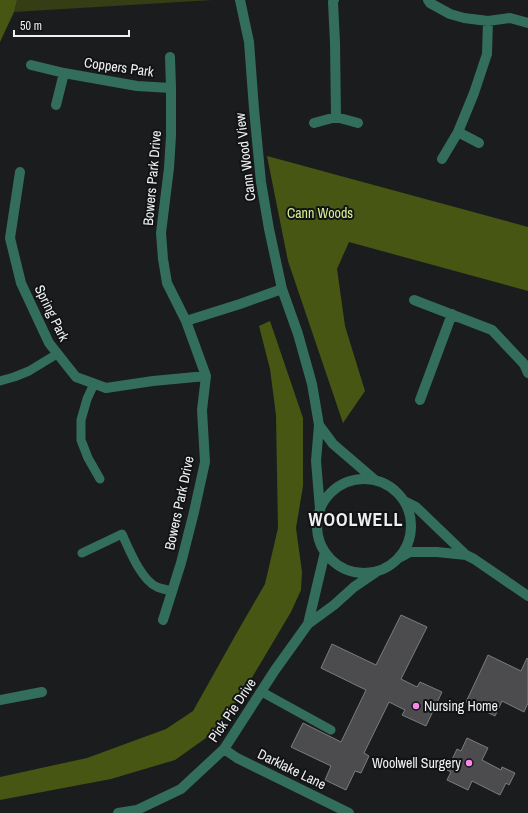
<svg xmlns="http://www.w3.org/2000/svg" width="528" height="813" font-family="'Archivo Narrow',sans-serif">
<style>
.green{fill:#343d14}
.forest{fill:#485614}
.building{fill:#4c4c4f;stroke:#7b7c7f}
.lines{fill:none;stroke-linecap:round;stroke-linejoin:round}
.lane{stroke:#336d5c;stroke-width:9}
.street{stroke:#336d5c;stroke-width:10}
.poi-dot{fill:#f987e8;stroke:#121315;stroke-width:1.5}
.labels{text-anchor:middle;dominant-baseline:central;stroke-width:4;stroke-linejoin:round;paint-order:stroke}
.street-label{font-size:14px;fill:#eff0f1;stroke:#121315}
.park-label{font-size:14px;fill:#d7ef92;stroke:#121315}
.poi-label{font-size:14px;fill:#eff0f1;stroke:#121315;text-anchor:start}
.district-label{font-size:18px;font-weight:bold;letter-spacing:1px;fill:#eff0f1;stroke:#121315}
</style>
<rect width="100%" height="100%" fill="#1b1c1e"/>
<path class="green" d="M17,0h196l-199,12z"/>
<path class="forest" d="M0,0h17l-3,12 -14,30z
M267,156l261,71v64l-179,-49 -12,27 8,57 20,65 -22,32 -55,-162z
M270,321l33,97v68l-7,42 6,44 -1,18 -10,22 -47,79 -31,42 -38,27 -64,19 -111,21v-23l87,-19 79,-29 27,-18 42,-75 30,-52 13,-56 -2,-113 -6,-46 -11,-43z"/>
<path class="building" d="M401,615l26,12 -26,52 16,8 3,-5 22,10 -16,34 -24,-11 3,-5 -16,-8 -25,51 5,3 -8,17 -6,-2 -9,19 -21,-10 6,-14 -40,-19 12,-24 38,19 25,-52 -45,-22 11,-24 44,21z
M488,655l33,16 6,-13 1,1v44l-4,9 -22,-11 -7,15 -29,-14z
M467,738l21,10 -6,12 19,10 1,-3 13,6 -6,12 -3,-2 -6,12 -28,-14 -4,9 -21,-10 4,-8 -4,-2 10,-21 4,2z"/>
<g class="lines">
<path class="lane" d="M0,381l14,-4 15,-6 28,-17
M94,384l-7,15 -6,21v20l7,18 12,21
M82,553l40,-19c7,15 19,46 35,53 5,2 10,3 15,4
M262,692l69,38"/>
<path class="street" d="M240,0l9,42 5,67 7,73 8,47 13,60 16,45 14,50 7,41 -3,36 4,48
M334,0l-1,2 2,41 1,74
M428,0l2,3 20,11 14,4 24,3 22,-3 18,5
M170,57l1,31v48l-2,32 -8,65 2,26 4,24 19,38
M31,65l33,8 73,13 34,2
M56,105l8,-32
M314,123l22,-6 22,6
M458,132l21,11
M442,159l16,-27 16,-39 13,-39 1,-33
M20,172l-10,66 11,45 28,60 27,34 30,11 47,-7 53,-5
M414,300l78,30 32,34 4,9
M420,400l32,-86
M319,425l14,19 42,36
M317 526a47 47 0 1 1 94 0a47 47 0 1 1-94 0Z
M404,501l12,6 50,48 8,4 54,37
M401,557l9,-5h27l29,3
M163,620l18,-57 13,-51 11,-50 -3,-52 4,-34 -20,-55 54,-17 42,-15
M308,624l17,-72
M0,700l42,-8
M224,749l13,9 112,55
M118,813l19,-3 44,-21 43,-40 51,-79 33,-46 26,-19 20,-18 22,-15"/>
</g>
<g class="poi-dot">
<circle cx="416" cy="706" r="4"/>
<circle cx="469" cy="763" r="4"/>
</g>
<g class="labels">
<g class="street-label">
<text transform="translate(119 67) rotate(8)">Coppers Park</text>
<text transform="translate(245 157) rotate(-97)">Cann Wood View</text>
<text transform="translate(152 178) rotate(-85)">Bowers Park Drive</text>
<text transform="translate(52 313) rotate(64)">Spring Park</text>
<text transform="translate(179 503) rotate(-78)">Bowers Park Drive</text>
<text transform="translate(232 710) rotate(-56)">Pick Pie Drive</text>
<text transform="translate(292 769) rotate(26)">Darklake Lane</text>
</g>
<g class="park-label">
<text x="320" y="213">Cann Woods</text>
</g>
<g class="poi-label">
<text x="424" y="706">Nursing Home</text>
<text x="461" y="763" text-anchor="end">Woolwell Surgery</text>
</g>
<g class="district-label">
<text x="356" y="519">WOOLWELL</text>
</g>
</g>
<path d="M14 30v6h115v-6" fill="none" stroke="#eff0f1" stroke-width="2"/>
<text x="20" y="30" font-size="12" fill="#eff0f1" stroke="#121315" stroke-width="3" paint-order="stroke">50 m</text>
</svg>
